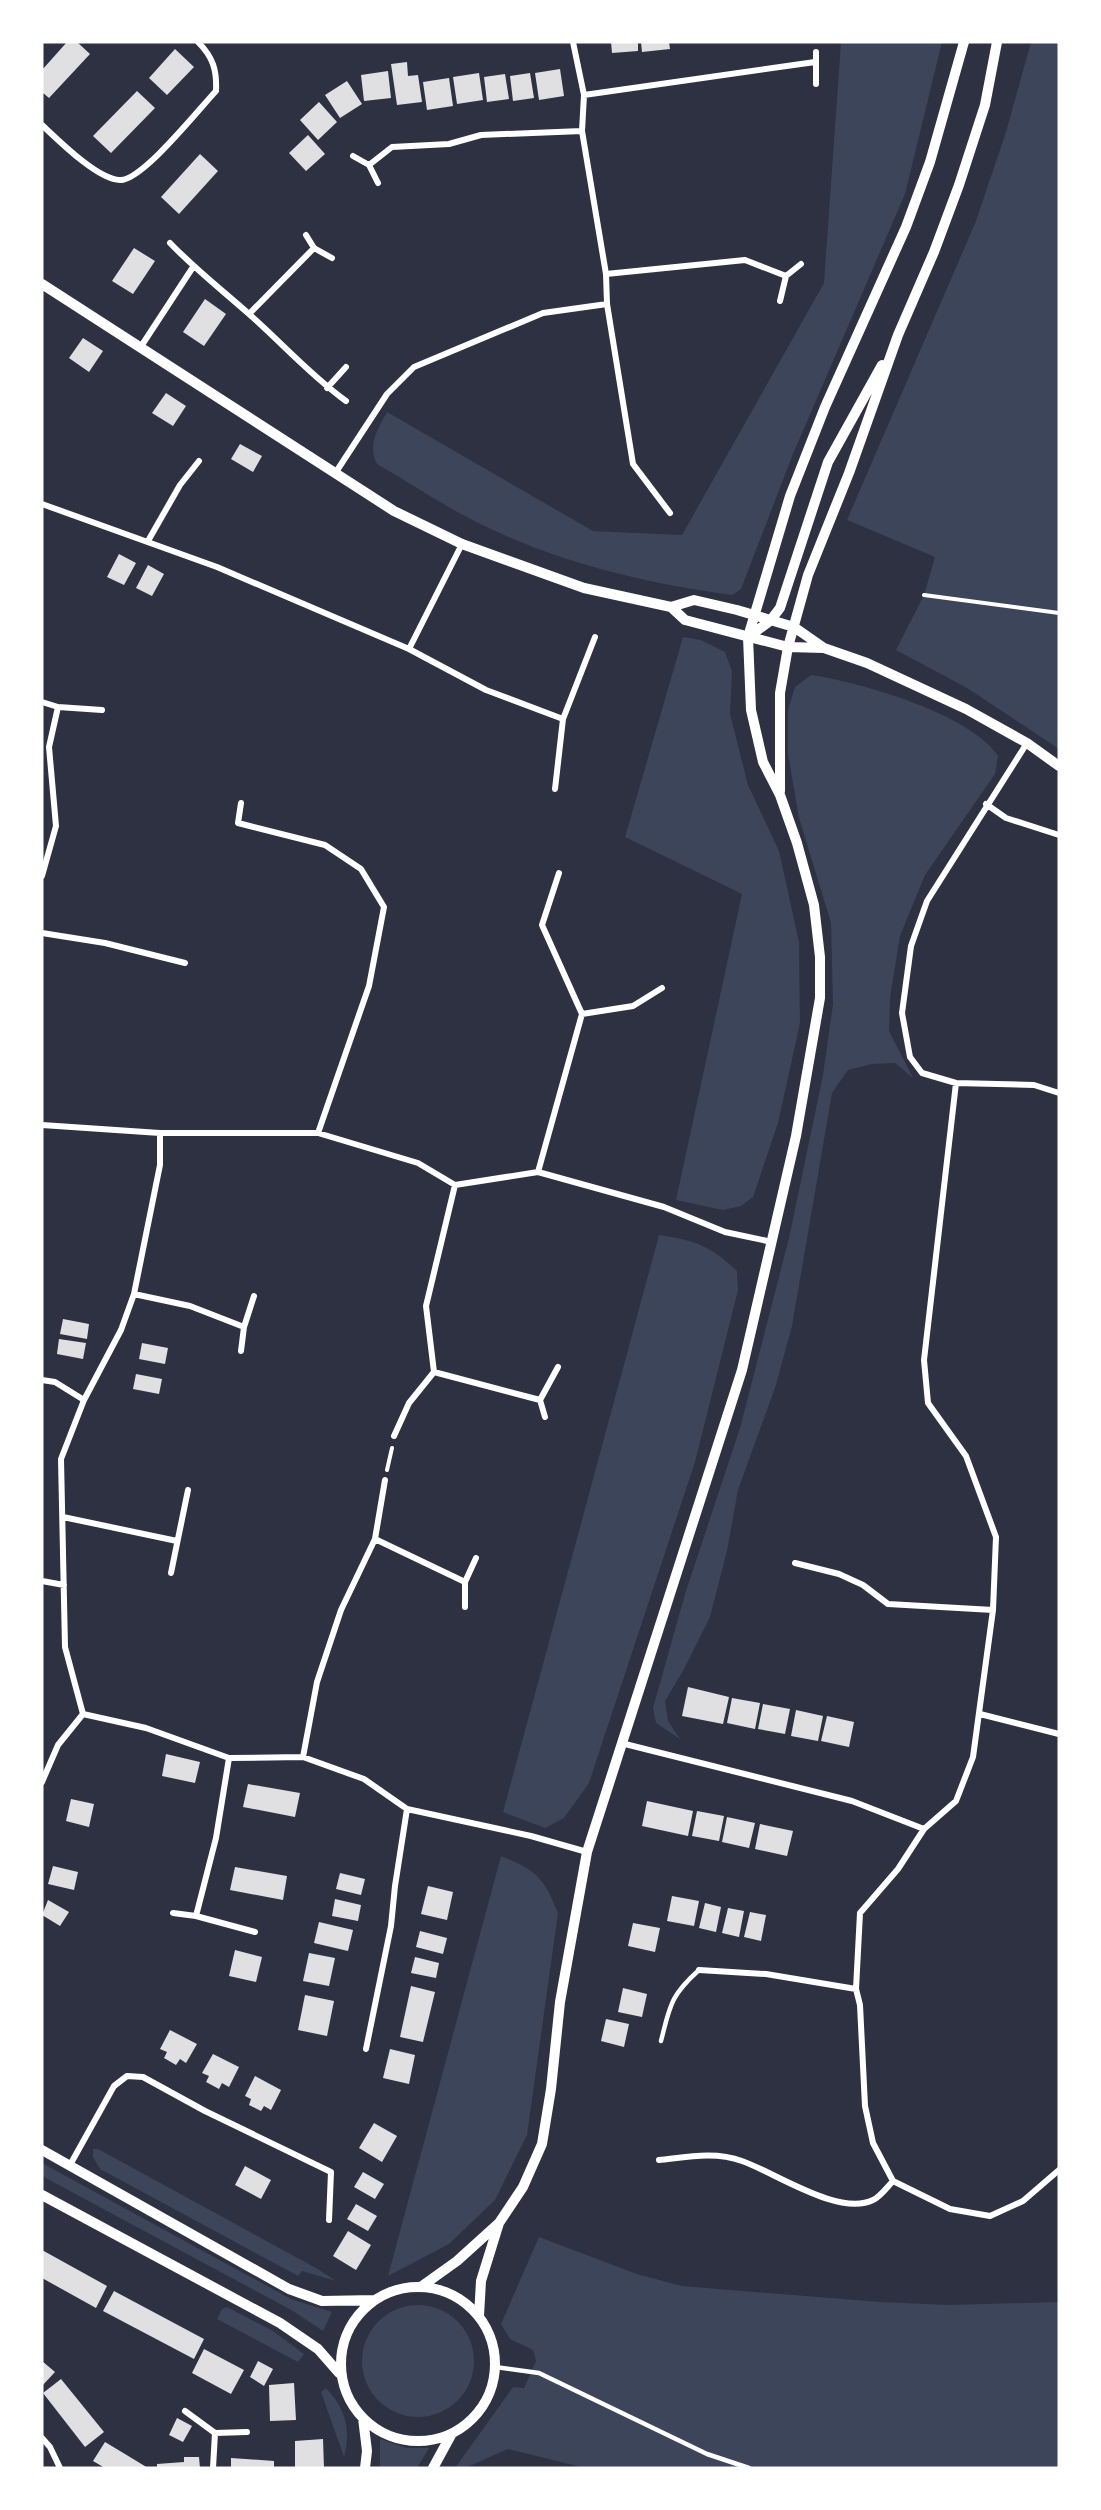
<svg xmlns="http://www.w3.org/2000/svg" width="1101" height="2510" font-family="'PT Sans Narrow',sans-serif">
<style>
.green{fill:#3c4559}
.building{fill:#e0e0e3}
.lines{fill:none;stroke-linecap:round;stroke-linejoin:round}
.path{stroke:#fff;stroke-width:4}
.service{stroke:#fff;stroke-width:4.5}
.minor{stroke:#fff;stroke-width:6}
.tertiary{stroke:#fff;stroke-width:10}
</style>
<rect width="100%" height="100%" fill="#2d3142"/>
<path class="green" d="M841,42h101l-37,152 -112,260 -52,135 -9,6c-81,-11 -164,-30 -239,-65 -40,-18 -78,-44 -116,-66 -10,-19 1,-35 10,-52l206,119 89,4 142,-252z
M1031,42h28v707l-92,-61 -71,-38 28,-55 11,-38 -88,-37 129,-299 30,-89z
M683,637l18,3 24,12 7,19 -2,43 18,71 31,66 20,91 1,81 -22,100 -25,74 -12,9 -18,4 -47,-10 66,-306 -117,-57z
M811,675c49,7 160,39 187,81l-3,18 -70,101 -25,61 -10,62 -1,33 24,47 -18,-15 -23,1 -24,6 -16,23 -40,233 -16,59 -38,105 -11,61 -17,66 -27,54 -18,30 3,20 12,18 -24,-16 -3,-15 32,-114 55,-166 49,-190 34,-163 10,-71 -2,-81 -32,-105 -11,-64v-44l7,-23z
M659,1235c35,5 52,11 78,36l1,19 -43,172 -106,321 -25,35 -19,10 -42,-16z
M501,1856c36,15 42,20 57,57l-31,222 -32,65 -46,44 -61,32z
M93,2149h5l218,119 20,13 -34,-10 -4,5 -198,-107 -7,-12z
M42,2163l249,136 41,13 -9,19 -30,-20 -251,-135z
M539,2237l98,37 45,12 198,16 69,3 110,-3v166h-474l-77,-19 -43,19h-10l58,-81 11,1 12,-27 -3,-11 -23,-11 -9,-15z
M362 2361a56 56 0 1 1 112 0a56 56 0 1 1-112 0Z
M227,2307l46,24 31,23 -6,8 -81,-43 5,-10z
M326,2388c20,21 25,42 18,69l-23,-65z
M380,2439l27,9h22l-12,20h-37z"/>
<path class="building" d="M67,42h10l13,12 -41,44 -7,-6v-22z
M611,42h27v9l-26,2z
M641,42h28l1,7 -28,3z
M175,49l19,18 -27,28 -18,-17z
M407,62l1,14 10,-1 4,27 -25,3 -6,-41z
M560,69l4,27 -25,4 -4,-27z
M388,71l3,27 -27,3 -3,-26z
M479,73l4,27 -26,4 -4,-27z
M530,73l4,25 -21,3 -3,-25z
M505,74l4,25 -22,3 -3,-25z
M449,78l4,28 -26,4 -4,-28z
M347,81l15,23 -22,14 -15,-23z
M137,91l18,17 -44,45 -18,-17z
M319,102l18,20 -19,18 -18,-20z
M308,135l17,19 -19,17 -17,-18z
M200,154l18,17 -39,43 -18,-17z
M134,248l21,13 -22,33 -21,-13z
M205,299l21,15 -22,32 -21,-14z
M83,338l20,13 -14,21 -20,-14z
M166,393l20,13 -13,20 -21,-13z
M240,444l22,12 -9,16 -22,-13z
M119,554l17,9 -12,22 -17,-8z
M148,565l16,9 -12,22 -16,-8z
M63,1319l26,5 -2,15 -27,-5z
M59,1339l27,4 -3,16 -26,-5z
M142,1343l26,5 -3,16 -26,-5z
M136,1374l26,5 -3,15 -26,-5z
M688,1687l41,10 -6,27 -41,-8z
M732,1698l28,5 -5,26 -28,-6z
M763,1704l27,5 -5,25 -27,-5z
M796,1710l27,6 -5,25 -27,-5z
M827,1716l27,6 -5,25 -28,-6z
M166,1754l34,8 -5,21 -33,-7z
M248,1784l52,9 -5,24 -52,-10z
M71,1799l23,5 -5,23 -23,-6z
M647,1801l46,10 -5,25 -46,-10z
M697,1811l27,5 -5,25 -27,-5z
M727,1817l28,6 -6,25 -27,-6z
M760,1824l33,7 -6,25 -32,-7z
M53,1866l25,6 -4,18 -26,-6z
M235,1867l52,9 -4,24 -53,-10z
M340,1873l25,6 -4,16 -25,-6z
M428,1886l25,6 -6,28 -26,-6z
M672,1896l27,5 -5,25 -27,-5z
M335,1899l26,6 -3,16 -26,-5z
M48,1900l21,12 -9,14 -18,-11z
M705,1903l16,4 -5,25 -17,-4z
M728,1908l16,3 -5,26 -17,-4z
M750,1912l16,3 -5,26 -17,-4z
M319,1922l34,8 -5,21 -34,-8z
M633,1923l27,5 -5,24 -27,-6z
M420,1931l27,7 -4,16 -27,-7z
M235,1950l27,7 -6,25 -27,-6z
M309,1953l26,5 -6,28 -26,-5z
M415,1957l24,6 -3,15 -25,-5z
M411,1986l24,6 -12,50 -23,-5z
M623,1988l24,6 -5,23 -24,-5z
M305,1995l29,6 -7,35 -29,-6z
M606,2019l23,5 -5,23 -23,-6z
M170,2030l27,14 -11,19 -6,-4 -4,6 -12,-7 3,-6 -7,-3z
M390,2049l25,6 -6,29 -26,-6z
M213,2054l26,13 -10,20 -7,-4 -3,6 -13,-7 3,-6 -7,-3z
M255,2076l26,14 -10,20 -7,-4 -3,5 -12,-6 2,-6 -6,-3z
M374,2123l23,13 -15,26 -23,-14z
M245,2166l26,14 -10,19 -26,-14z
M363,2172l21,12 -9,15 -21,-12z
M356,2204l21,12 -9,15 -21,-12z
M348,2231l23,14 -15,25 -23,-14z
M42,2250l65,36 -11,22 -54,-30z
M114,2291l90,48 -10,20 -91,-48z
M204,2349l40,21 -13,24 -39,-21z
M42,2361l13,11 -13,14z
M258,2361l15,8 -9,17 -14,-9z
M61,2379l43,53 -19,15 -42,-54z
M294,2383l2,37 -26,1 -1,-36z
M177,2418l15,8 -9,16 -14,-7z
M323,2439l1,29h-29v-27z
M105,2442l15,9 28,17h-43l-12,-7z
M184,2457h15l1,11h-43v-4l27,-2z
M231,2458l43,3v7h-43z"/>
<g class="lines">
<path class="path" d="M924,595l135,18
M387,1470l5,-22"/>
<path class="service" d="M661,2041c9,-35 9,-45 38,-71
M495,2367l44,6 168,81 42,14"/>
<path class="minor" d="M573,42l11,53 -2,36 24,143 1,30 26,160 37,49
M816,84v-32
M584,95l231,-33
M42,125c16,15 56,55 78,55 22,1 79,-71 96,-89 1,-21 -3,-34 -18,-49
M353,156l16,9 9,18
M369,165l23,-18 57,-3 32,-9 101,-4
M306,235l8,13 18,10
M170,243c25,26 52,47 79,71 33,29 61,61 97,87
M606,274l139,-14 41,16
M780,301l6,-25 15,-12
M249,314l65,-66
M140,348l53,-81
M327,388l19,-21
M336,472l51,-78 27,-27 129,-54 64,-9
M42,504l175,63 192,82 77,41 77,29
M148,541l32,-56 19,-24
M409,649l53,-105
M42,702l16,5 44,3
M1027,743l-100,158 -16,45 -9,67 8,44 12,16 34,10 78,2 25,8
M555,789l8,-70 32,-82
M241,803l-3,20 87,22 36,24 23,38 -15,79 -51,147
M986,804l20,14 53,17
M42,876l14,-50 -7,-79 9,-40
M42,933l63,10 80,20
M582,1014l51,-8 29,-18
M956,1083l-32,277 4,43 38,53 30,81 -3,73 -20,147 -17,44 -32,28 -26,40 -38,44 -4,76 4,16 5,101 8,37 20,38 57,28 40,7 33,-15 36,-31
M42,1125l118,8h158l100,30 37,22 83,-13 126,35 61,25 47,10
M538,1172l44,-158 -40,-89 17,-52
M134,1294l56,12 54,21
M241,1351l3,-24 10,-31
M434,1372l106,28
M42,1380l13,2 29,18
M545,1417l-5,-17 18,-33
M394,1436l15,-33 25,-31 -8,-66 29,-121
M63,1517l114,24
M375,1539l90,43
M795,1563l44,11 24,11 25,19 105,6
M171,1573l17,-83
M42,1581l22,4
M465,1607v-25l11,-24
M83,1714l-18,-67 -4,-188 23,-59 37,-70 13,-36 26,-129v-32
M980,1714l79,20
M621,1743l231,58 72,28
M303,1757l14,-75 24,-72 34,-71 10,-59
M42,1782l16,-37 25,-31 63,14 83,30 74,-1 61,22 43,30 124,27 56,16
M173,1913l23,3 59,16
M196,1916l20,-78 13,-80
M699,1970l67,4 90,15
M366,2049l25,-123 4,-40 12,-77
M659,2160c28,-3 56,-9 83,1 32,11 97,56 131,39 7,-3 15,-14 20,-19
M70,2165l44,-79 13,-10 16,1 62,34 126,61 -2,48
M185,2411l30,22
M42,2438l8,9 10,21
M213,2468l2,-35 32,-1"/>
<path class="tertiary" d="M42,284l352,227 68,33 122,44 87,19 23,-7 43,10 57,17 30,21
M671,607l14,13 103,27 36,1 43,15 99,46 61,34 32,23
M748,637l22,-16 10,-13 48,-146 54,-97
M780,791v-98l8,-46 20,-72 41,-102 49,-138 36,-83 25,-67 26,-80 12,-63
M42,2150l247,139 33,12 53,-1
M42,2195l238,128 38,26 21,24
M422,2286l35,-25 42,-38 24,-36 19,-43 9,-55 9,-87 27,-150 155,-482 54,-234 24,-138v-41l-6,-52 -17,-62 -17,-48 -17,-33 -12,-52 -3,-73 42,-141 35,-89 81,-180 24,-65 34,-120
M341 2364a77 77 0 1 1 154 0a77 77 0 1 1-154 0Z
M479,2316l2,-35 18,-58
M363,2418l4,33 -2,17
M433,2468l18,-33"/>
</g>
<rect width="1101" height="2510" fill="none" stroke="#ffffff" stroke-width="87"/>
</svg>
